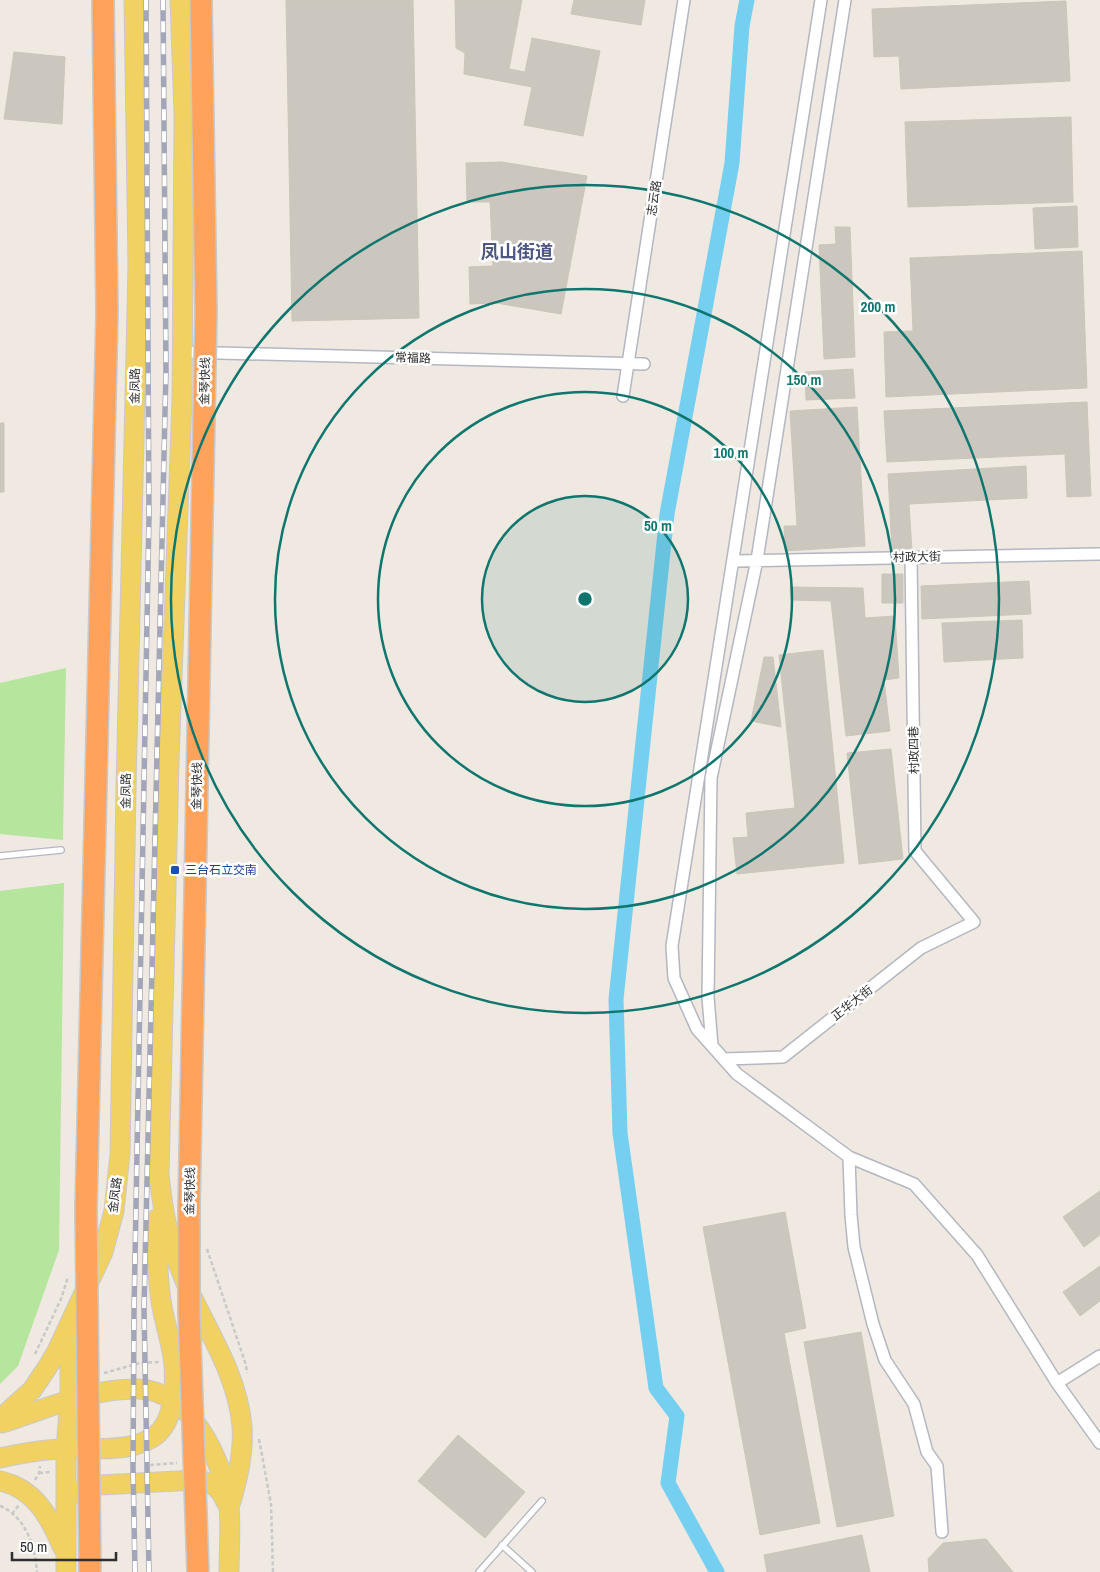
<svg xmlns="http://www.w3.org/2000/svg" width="1100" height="1572" font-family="'Archivo Narrow','Noto Sans SC',sans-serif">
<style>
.green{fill:#b6e59e}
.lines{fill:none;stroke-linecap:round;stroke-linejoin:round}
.canal{stroke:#75cff0;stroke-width:15}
.building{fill:#cbc7bf;stroke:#cbc5ba}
.lane-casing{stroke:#b4b7c1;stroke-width:8}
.street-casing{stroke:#b4b7c1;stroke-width:14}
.primary-casing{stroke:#c9c9c9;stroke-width:21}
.path{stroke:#c9c9c9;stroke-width:2.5;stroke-dasharray:4 2.5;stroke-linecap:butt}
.lane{stroke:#fff;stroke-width:5.5}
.street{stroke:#fff;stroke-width:11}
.primary{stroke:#f2d163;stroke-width:19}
.rail-casing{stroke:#a3a6b8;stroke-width:5.5}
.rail{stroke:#fff;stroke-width:4;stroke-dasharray:11;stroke-linecap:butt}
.highway-bridge-casing{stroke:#c9c9c9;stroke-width:24;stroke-linecap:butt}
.highway-bridge{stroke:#ffa35c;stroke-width:21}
.ring{fill:none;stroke:#0f766e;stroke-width:2.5}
.transit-dot{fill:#1a4fb4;stroke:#fff;stroke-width:2}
.labels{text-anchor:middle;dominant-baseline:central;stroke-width:5;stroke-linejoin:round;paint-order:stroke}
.street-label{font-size:12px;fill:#2e2e2e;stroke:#fff}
.transit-label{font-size:12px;fill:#164399;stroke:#fff;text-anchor:start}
.district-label{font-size:18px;font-weight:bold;fill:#4d5680;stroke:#fff}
.centre{fill:#0f766e;stroke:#fff;stroke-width:2.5}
.ring-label{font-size:15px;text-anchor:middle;font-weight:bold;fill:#0f766e;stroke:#fff;stroke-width:5;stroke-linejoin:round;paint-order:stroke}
</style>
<rect width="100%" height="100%" fill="#efe9e1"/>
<path class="green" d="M66,668l-3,172 -63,-6v-151z
M64,883l-5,367 -41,116 -18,18v-493z"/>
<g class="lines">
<path class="canal" d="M717,1572l-49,-89 9,-67 -21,-28 -36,-255 -4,-134 51,-485 65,-351 10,-137 5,-26"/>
</g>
<path class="building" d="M286,0h127l6,318 -127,3z
M455,0h67l-13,69 16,3 7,-34 68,13 -17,85 -59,-11 8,-38 -68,-13 1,-21 -9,-5z
M574,0h71l-4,25 -70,-11z
M1066,1l4,80 -169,8 -2,-33 -25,1 -2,-48z
M14,52l51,5 -3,67 -58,-5z
M1071,117l2,85 -165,5 -3,-85z
M502,162l85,14 -26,138 -65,-11 -26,1 -1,-37 24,-1 -3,-64h-23l-1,-39z
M1077,206l1,41 -43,2 -2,-41z
M835,227h15l5,130 -31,2 -5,-114 17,-1z
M1082,251l5,137 -201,9 -2,-65 29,-1 -3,-73z
M853,369l2,29 -49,2 -1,-28z
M1087,402l4,94 -24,1 -2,-43 -178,8 -3,-51z
M857,407l8,139 -80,5 -1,-25h13l-7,-115z
M0,423h4v69h-4z
M1026,466l1,32 -118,6 3,47 -20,1 -4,-78z
M882,574h21v29h-21z
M1029,581l2,33 -109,5 -1,-33z
M790,587l73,1 2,30 30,-2 4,62 -15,2 6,51 -44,5 -15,-135 -40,-1z
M1022,620l1,38 -79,4 -2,-39z
M823,650l21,213 -107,11 -4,-36 15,-1 -2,-24 49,-5 -16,-153z
M764,657h9l8,70 -30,-6z
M891,749l12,110 -44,5 -12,-111z
M1100,1191v44l-16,12 -21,-30z
M785,1212l21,116 -22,5 36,190 -60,12 -57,-308z
M1100,1266v35l-20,15 -17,-24z
M861,1332l33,184 -57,11 -33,-185z
M458,1435l67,57 -40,46 -67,-57z
M862,1535l8,37h-103l-3,-17z
M986,1539l27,33h-84l-1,-13 15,-16z"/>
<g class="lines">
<defs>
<path id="lane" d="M0,856l61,-6
M502,1545l30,27
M479,1572l63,-71"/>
<path id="street" d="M821,0l-149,946 2,32 23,51 40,45 112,83 65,27 63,71 80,128 43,60
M182,352l462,12
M623,396l61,-396
M734,561l366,-7
M712,1046l-4,-49 3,-219 46,-218 88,-560
M724,1059l59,-2 138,-109 53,-26 -59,-71 -4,-294
M849,1157l2,58 3,32 19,77 12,36 29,44 13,48 10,14 5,66
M1057,1383l43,-27"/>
<path id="primary" d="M180,0l4,115 -2,283 -13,364 -10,413c3,25 6,50 14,74 6,17 12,34 20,50 20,40 45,81 49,127 2,28 -5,56 -13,82
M0,1419l32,-29 15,-22 10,-17 46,-99 11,-41 6,-57 6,-365 12,-524 -4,-265
M2,1423c44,-14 89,-35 136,-34 53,1 86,73 91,118 2,21 0,44 0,65
M0,1458c22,-5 45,-9 67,-9 23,-1 46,2 68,-4 10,-3 20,-7 26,-15 14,-16 15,-53 12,-73 -3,-19 -9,-37 -12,-56 -4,-27 -4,-55 -3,-83
M0,1481c35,7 50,37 63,67
M76,1494l10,-6 14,-3 97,-5c15,2 23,8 29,22
M66,1572v-123l4,-50v-70"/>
</defs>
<use href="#lane" class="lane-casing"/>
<use href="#street" class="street-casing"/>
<use href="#primary" class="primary-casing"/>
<path class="path" d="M207,1249l39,116 1,8
M35,1354l26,-55 7,-22
M104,1373l36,-10 19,-1
M259,1439l12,65 2,68
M150,1465l27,-2
M39,1473l11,-1
M35,1480l4,-7 1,-7
M0,1506c26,11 35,40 37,66
M12,1514l7,-9"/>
<use href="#lane" class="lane"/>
<use href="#street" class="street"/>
<use href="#primary" class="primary"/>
<defs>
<path id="rail" d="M135,1572l-2,-105 1,-155 15,-796 -3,-516
M149,1572l-5,-263 22,-939 -3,-370"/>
</defs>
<use href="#rail" class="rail-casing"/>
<use href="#rail" class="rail"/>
<defs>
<path id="highway-bridge" d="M90,1572l-4,-363 21,-896 -4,-313
M198,1572l-9,-260v-103l17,-898 -5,-311"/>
</defs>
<use href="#highway-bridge" class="highway-bridge-casing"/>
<use href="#highway-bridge" class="highway-bridge"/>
</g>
<circle cx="585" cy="599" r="103" fill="#0f766e" fill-opacity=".12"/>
<g class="ring">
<circle cx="585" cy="599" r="103"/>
<circle cx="585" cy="599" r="207"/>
<circle cx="585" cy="599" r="310"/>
<circle cx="585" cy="599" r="414"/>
</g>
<rect class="transit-dot" x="170" y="865" width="10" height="10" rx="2.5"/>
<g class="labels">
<g class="street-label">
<text transform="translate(654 198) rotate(-81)">志云路</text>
<text transform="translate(413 358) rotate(2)">常福路</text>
<text transform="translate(205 381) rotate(-89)">金琴快线</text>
<text transform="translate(135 386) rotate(-89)">金凤路</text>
<text transform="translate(917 557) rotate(-1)">村政大街</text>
<text transform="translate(914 750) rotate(-91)">村政四巷</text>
<text transform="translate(197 786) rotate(-89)">金琴快线</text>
<text transform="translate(126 791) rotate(-89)">金凤路</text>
<text transform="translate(852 1003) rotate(-38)">正华大街</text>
<text transform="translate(190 1191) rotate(-89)">金琴快线</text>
<text transform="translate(115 1195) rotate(-83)">金凤路</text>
</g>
<g class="transit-label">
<text x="185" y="870">三台石立交南</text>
</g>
<g class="district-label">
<text x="517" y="251">凤山街道</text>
</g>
</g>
<circle cx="585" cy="599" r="8" class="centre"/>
<g class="ring-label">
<text x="878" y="312">200 m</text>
<text x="804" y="385">150 m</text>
<text x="731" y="458">100 m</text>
<text x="658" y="531">50 m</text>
</g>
<path d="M12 1552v8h104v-8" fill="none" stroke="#2e2e2e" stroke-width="2.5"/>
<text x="20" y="1552" font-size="15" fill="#2e2e2e" stroke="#ffffff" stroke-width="4" paint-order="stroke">50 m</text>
</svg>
